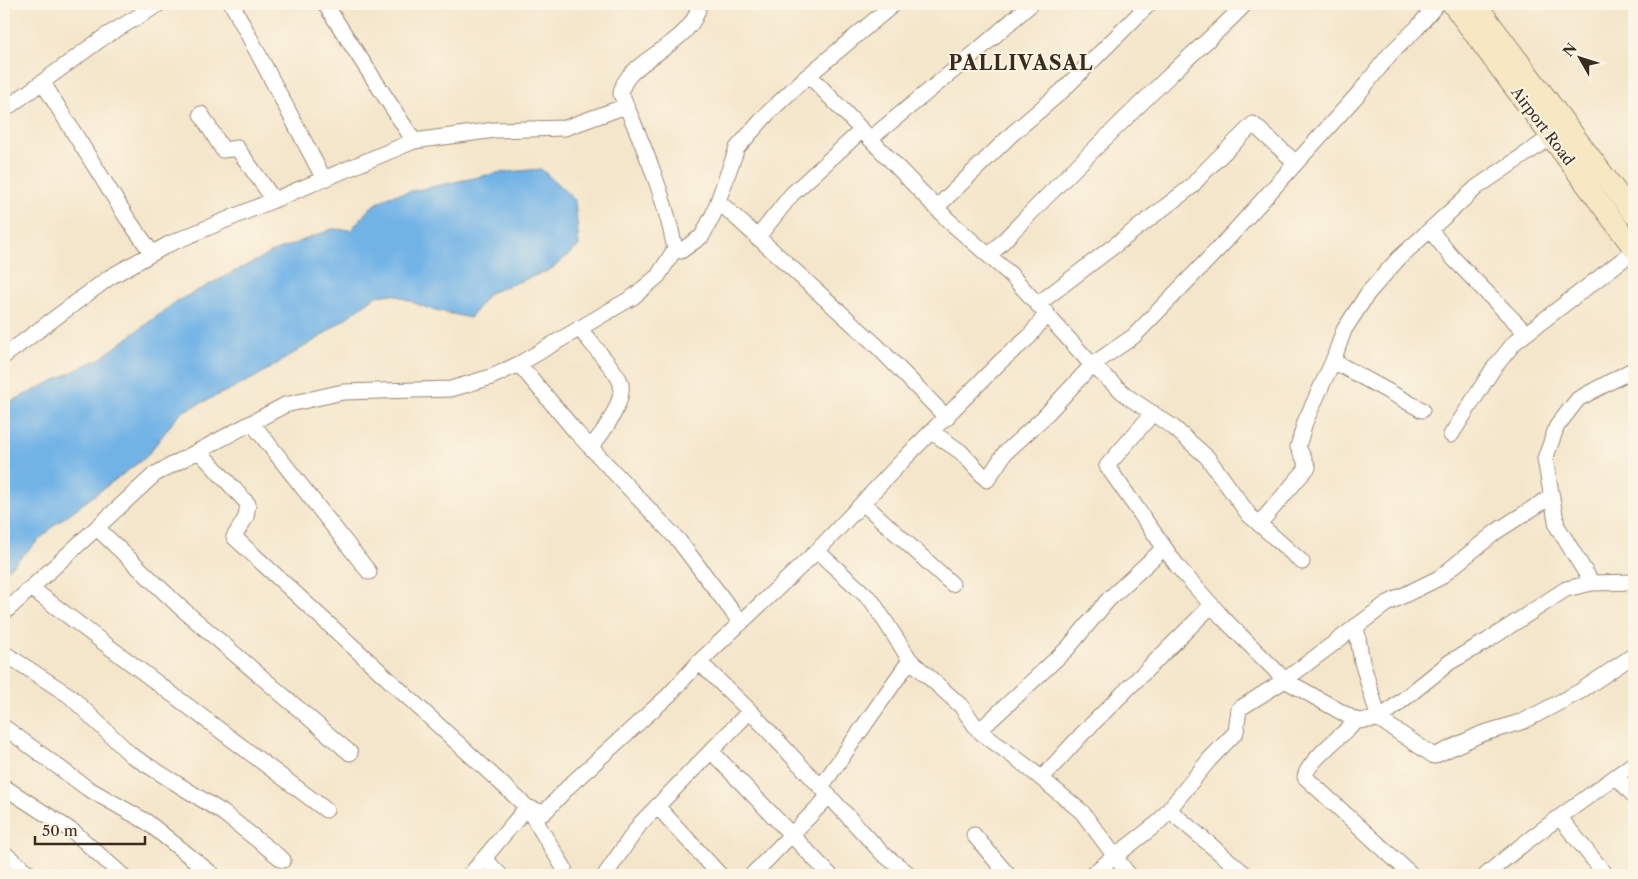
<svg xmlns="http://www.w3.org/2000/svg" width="1638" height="879" font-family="'Libre Caslon Text',serif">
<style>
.water{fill:#72b3e6;stroke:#566e82}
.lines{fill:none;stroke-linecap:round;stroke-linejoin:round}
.minor-casing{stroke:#988874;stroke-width:17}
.secondary-casing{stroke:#988874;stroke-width:22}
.minor{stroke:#fff;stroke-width:15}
.secondary{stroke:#f7e8c3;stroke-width:20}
.labels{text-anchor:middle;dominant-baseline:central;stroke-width:4;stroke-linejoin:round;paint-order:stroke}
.street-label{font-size:15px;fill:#3b2a1e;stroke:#fcf5e5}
.district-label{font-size:20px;font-weight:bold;letter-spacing:1px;fill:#3b2a1e;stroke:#fcf5e5}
</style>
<rect width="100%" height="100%" fill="#fcf5e5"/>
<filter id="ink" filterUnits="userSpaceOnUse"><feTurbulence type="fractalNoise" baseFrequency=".02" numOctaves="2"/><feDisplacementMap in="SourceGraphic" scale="10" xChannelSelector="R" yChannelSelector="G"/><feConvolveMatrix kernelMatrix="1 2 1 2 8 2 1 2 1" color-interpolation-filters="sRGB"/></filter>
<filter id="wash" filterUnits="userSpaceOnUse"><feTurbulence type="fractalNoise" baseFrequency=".0096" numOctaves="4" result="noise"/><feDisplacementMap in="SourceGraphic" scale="20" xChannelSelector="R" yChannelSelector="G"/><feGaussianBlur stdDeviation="1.12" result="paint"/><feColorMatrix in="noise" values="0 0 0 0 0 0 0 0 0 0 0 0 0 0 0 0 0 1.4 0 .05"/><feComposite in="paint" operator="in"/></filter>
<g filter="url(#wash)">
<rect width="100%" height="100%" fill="#f4e6cb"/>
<path class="water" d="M541,169l34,31 4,46 -29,24 -61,23 -19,25 -43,-10 -34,-14 -17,2 -56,41 -66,41 -74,35 -34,44 -89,66 -53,50v-168l97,-47 76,-57 96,-49 59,-23 19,1 19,-22 19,-12 108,-23z"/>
</g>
<g filter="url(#ink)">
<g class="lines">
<defs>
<path id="minor" d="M232,4l92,175
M325,4l89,137
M809,75l139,145 63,55 81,90 36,32 45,30 34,30 42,58 53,47
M43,83l84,135 25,35
M4,110l100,-73 55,-33
M201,114l22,36 14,-2 37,52
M870,139l106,-87 55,-48
M718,201l158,144 71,73
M936,208l77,-75 49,-42 87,-87
M1430,230l22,27 74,76
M757,238l35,-44 70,-64
M675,249l6,2 21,-15 11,-21 24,-67 32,-36 35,-33 90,-75
M989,256c58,-61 118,-120 179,-179 25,-25 53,-47 77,-73
M1038,304l153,-117c18,-22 41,-41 62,-63l42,38
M579,328c10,13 35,40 41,53 7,17 -17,53 -29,65
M4,356l106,-79 59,-33 245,-103 81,-11 70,-2 61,-22
M519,364l57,68 103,109 62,82
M1634,369l-56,30 -21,27 -12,33 12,67 35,57 42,-1
M1422,410l-89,-49 11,-31 24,-37 31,-35 78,-71 74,-50
M1153,413l-46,53 71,101 45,51 62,62 101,-76 53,-26 58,-47 55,-35
M252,423l117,149
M932,432l29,20 26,28 18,-27 38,-35 49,-53 42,-29 89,-92 136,-151 31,-39 27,-26 20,-24
M1451,435l42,-66 22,-27 119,-91
M199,451l49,53 -2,13 -12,20 293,270 37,61
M864,504l88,80
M1259,524l49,-57 -10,-20 7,-25 28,-61
M97,528l83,79 170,146
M817,551l55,50 38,59 51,46 18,25 46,34 57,47 47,63
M31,588l295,222
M4,613l151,-139 130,-69 58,-13 108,-3 40,-12 28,-13 114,-67 25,-21 17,-27c-10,-53 -32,-105 -54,-155 2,-34 74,-49 78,-90
M1356,626l6,36 17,57 71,-57 37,-21 79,-52 26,-6
M4,653l66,43 61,59 91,57 61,48
M699,662l51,49
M1357,721c-12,11 -51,42 -52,56l107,98
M4,727l83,61 60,34 66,53
M979,731l89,-83 40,-48 56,-52
M711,751l119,124
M1616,776l18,20
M1042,778l41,-45 129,-128
M4,787l71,46 47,42
M821,787l89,-127
M657,806l63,69
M1169,810l77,65
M1560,818l46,57
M974,835l34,40
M4,853l27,22
M484,858l16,17
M470,875l57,-68 17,6 26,-28 98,-89 31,-34 118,-111 88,-93 96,-97 28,-24 18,-24
M605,875l35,-51 110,-113 132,142 28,22
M752,875l77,-79
M1091,875l68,-53 50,-62 27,-28 3,-23 46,-29 72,41 22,-2 55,37 47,-22 43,-13 55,-29 55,-37
M1486,875c46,-41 99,-75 148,-112"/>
<path id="secondary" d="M1452,4l182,245
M1476,4l158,211"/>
</defs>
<use href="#minor" class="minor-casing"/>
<use href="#secondary" class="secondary-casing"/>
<use href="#minor" class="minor"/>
<use href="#secondary" class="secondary"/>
</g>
</g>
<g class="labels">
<g class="street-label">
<text transform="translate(1543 126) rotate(53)">Airport Road</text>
</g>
<g class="district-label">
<text x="1021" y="63">PALLIVASAL</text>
</g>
</g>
<rect width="1638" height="879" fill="none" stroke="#fcf5e5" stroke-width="20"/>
<g transform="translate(1580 58) rotate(309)" stroke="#fcf5e5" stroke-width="4" paint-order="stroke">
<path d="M0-4L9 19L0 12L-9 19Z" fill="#3b2a1e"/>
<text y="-8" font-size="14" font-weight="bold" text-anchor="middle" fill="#3b2a1e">N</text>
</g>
<path d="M35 836v8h110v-8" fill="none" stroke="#3b2a1e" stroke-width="2.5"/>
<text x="42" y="836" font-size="15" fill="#3b2a1e" stroke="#fcf5e5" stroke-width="4" paint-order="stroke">50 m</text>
</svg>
